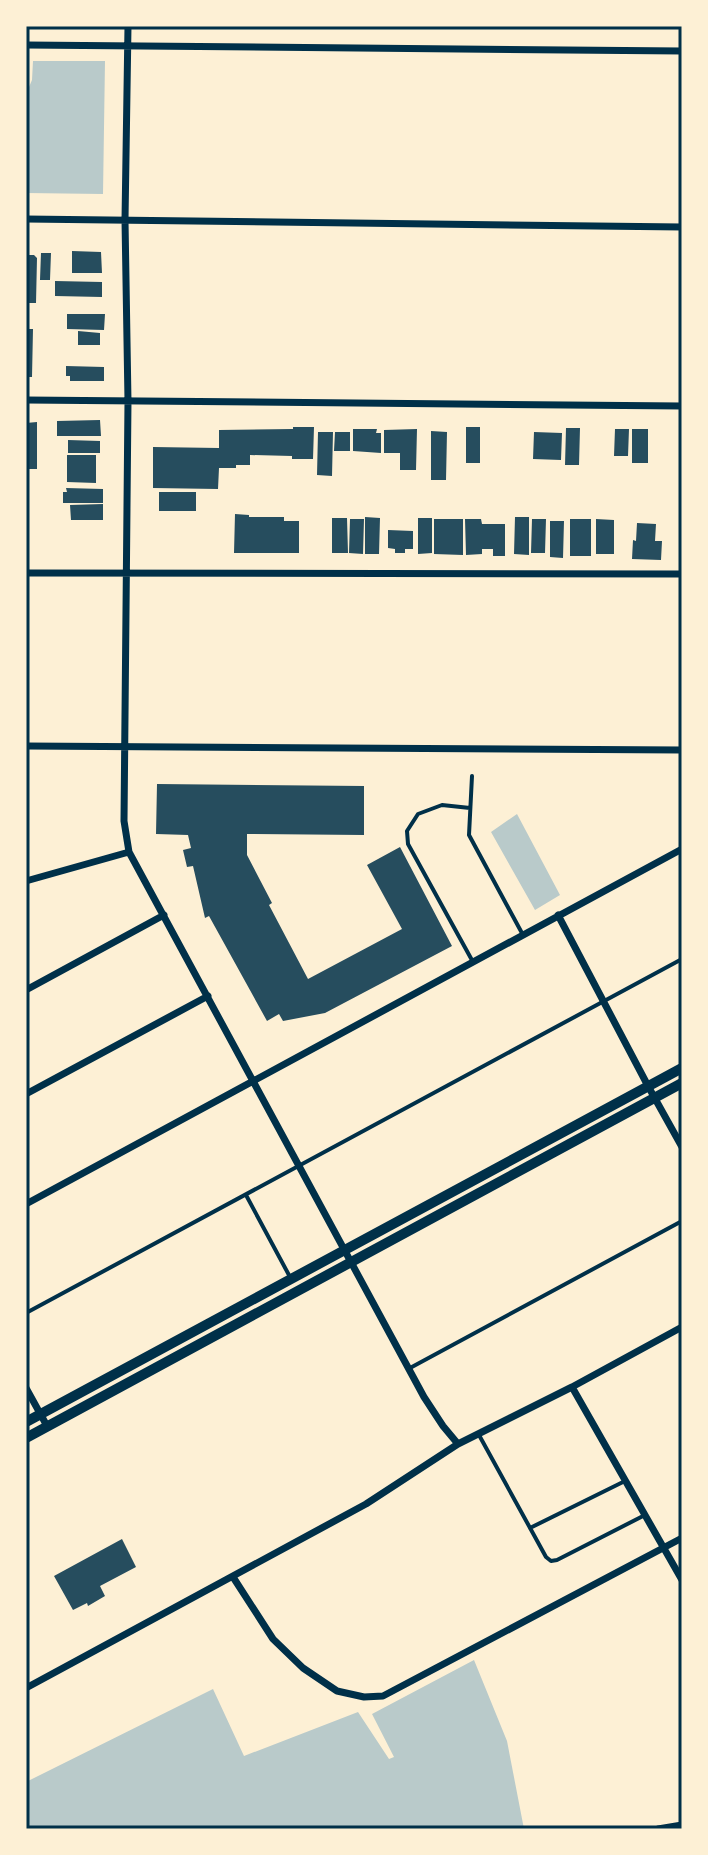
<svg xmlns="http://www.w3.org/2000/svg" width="708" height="1855" font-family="Montserrat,sans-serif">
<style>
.green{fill:#b9caca}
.building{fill:#264d5e}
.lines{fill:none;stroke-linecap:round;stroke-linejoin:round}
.service{stroke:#003049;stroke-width:4}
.minor{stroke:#003049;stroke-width:7}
.secondary{stroke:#003049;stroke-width:10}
.neatline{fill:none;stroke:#003049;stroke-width:3}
</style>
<rect width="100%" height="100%" fill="#fdf0d5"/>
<path class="green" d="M33,61h72l-2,133 -77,-1v-99l6,-14z
M517,814l43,81 -25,15 -44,-78z
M474,1660l33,81 17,88h-498v-47l187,-93 31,67 114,-44 31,47 5,-2 -22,-43z"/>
<path class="building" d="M72,251l29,1 1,21h-30z
M41,253h10l-1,27h-10z
M29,255h5l3,3 -1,45h-10v-46z
M55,281l47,1v15l-47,-1z
M67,314h38l-1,16 -37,-1z
M26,329h7l-1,48h-6z
M78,331l22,2v12h-22z
M66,366l38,1v14h-34v-5h-4z
M100,420l1,16h-44v-15z
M37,422v47h-11v-46z
M293,427h21l-1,32h-21v-3l-42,-1v10h-14v3h-17l-1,21 -65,-1v-41l66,1v-18l74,-1z
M466,427h14v36h-14z
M566,428h14l-1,37h-14z
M353,429h24l-1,4h5v20l-28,-2z
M417,429l-1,41h-16v-17h-16v-23z
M615,429h14l-1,27h-14z
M632,429h16v34h-16z
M431,431l16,1 -1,48h-15z
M318,432h15l-1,44 -15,-1z
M335,432h15v19h-16z
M534,432l28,1 -1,27 -28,-1z
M68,440l32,1v12h-32z
M67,455h29v28l-29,-1z
M66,488l37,1v14h-40v-11h4z
M159,492h37v19h-37z
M103,504v16h-32l-1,-15z
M235,514l14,1v2h35v4h15v32h-65z
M365,517l15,1 -1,36h-14z
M515,517h14v38l-15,-1z
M332,518h15l1,35h-16z
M418,518h14v35l-14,1z
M350,519h14l-1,35 -14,-1z
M434,519h29v36l-29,-1z
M465,519h16l1,5h23v32h-12v-7h-11v5l-16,1z
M532,519h14l-1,34h-14z
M570,519h21v37h-21z
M596,519l18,1v34h-18z
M550,521h14l-1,37 -13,-1z
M637,523l19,1 -1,17h7l-1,19 -29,-1 1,-19 3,1z
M388,530l25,1v18h-8v4h-10v-4l-7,-1z
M157,784l207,2v49l-117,-1v21l25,48 -3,2 39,74 94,-50 -35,-64 33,-18 52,99 -127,67 -42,8 -4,-7 -12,7 -58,-105 -4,2 -12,-52 -6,1 -4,-17 8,-2 -3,-13 -32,-1z
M122,1539l14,28 -36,19 5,10 -17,10 -1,-3 -14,7 -19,-34z"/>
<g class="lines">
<path class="service" d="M472,776l-3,59 54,100
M470,808l-28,-3 -24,9 -11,17 1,13 65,118
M246,1195l44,82
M26,1313l656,-354
M410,1368l272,-147
M479,1435l67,122 5,4 6,-1 88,-45
M530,1528l95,-47
M26,1605l1,3"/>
<path class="minor" d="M128,26l-3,194 3,181 -4,420 5,31 295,545 19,29 15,18
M26,45l656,6
M26,219l656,8
M26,400l656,6
M26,573l656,1
M26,746l656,4
M26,881l103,-29
M558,915l90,171 34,61
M26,990l138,-75
M26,1094l182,-98
M26,1204l656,-355
M572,1387l110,193
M26,1388l21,38
M233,1577l40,62 30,29 34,23 27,6 19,-1 299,-158
M26,1688l340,-184 92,-60 114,-57 110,-60
M658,1829l24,-4"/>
<path class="secondary" d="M26,1422l656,-354
M26,1438l656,-355"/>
</g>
<rect width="708" height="1855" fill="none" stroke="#fdf0d5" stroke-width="56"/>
<rect x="28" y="28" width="652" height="1799" class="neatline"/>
</svg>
